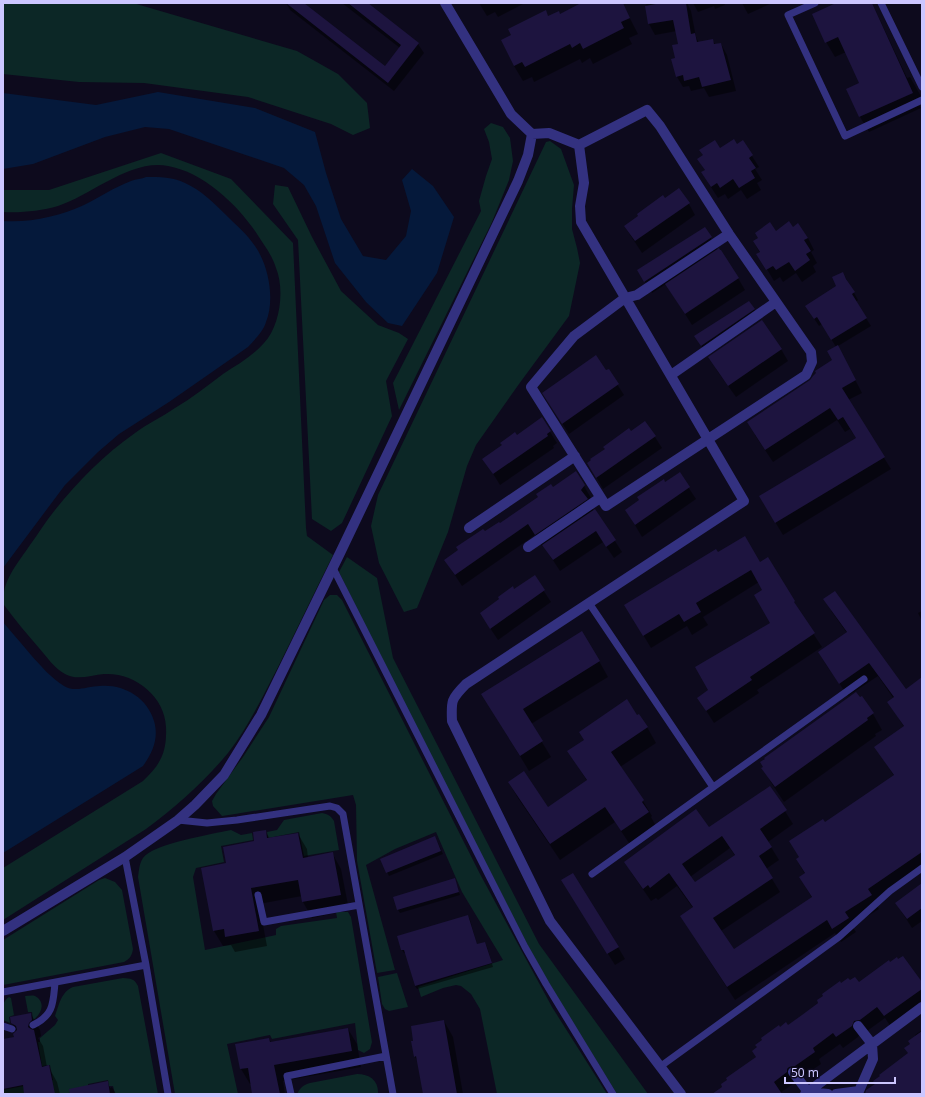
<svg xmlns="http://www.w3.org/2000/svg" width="925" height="1097" font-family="'Noto Sans',sans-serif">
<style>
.green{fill:#0c2726}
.water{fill:#05193b}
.shadow{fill:#0007;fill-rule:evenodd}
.building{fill:#1d143f;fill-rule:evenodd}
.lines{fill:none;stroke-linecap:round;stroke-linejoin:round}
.lane{stroke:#333180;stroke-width:7}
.street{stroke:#333180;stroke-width:10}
</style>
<rect width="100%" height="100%" fill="#0d0a1d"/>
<path class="green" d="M3,3h130l164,48 41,23 29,29 3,25 -17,7 -22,-11 -83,-27 -104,-14 -65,-1 -76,-8z
M491,123l12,4 7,11 3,23 -4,19 -17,42 -93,188 -6,-27 88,-172 -2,-10 7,-25 6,-17 -3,-17 -5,-13z
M550,141l11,8 13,36 -2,24v20l5,19 3,15 -11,53 -50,68 -43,61 -9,21 -19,66 -31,76 -13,4 -25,-49 -8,-37 7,-31 168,-353z
M161,153l70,26 62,64 13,285 1,8 26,19c-19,38 -37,76 -56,114 -15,29 -29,58 -49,84 -24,29 -52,54 -82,76l-143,91v-52l140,-87c18,-17 24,-29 23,-54 -1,-31 -32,-55 -62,-53 -13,1 -27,7 -39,0 -11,-6 -18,-17 -26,-26 -12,-14 -24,-28 -35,-43 -4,-22 14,-42 26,-60 8,-11 16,-24 25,-35 23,-29 50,-56 80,-77 12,-9 27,-16 40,-25 17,-10 32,-22 48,-34 14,-9 30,-18 41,-31 16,-17 21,-53 12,-75 -4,-13 -12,-23 -19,-34 -19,-29 -54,-62 -89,-68 -38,-7 -76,29 -110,40 -17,5 -37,7 -55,6v-22h46z
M275,185l13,2 24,50 29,54 37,34 21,8 9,6 -22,42 6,35 -50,107 -11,8 -19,-12 -14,-279 -25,-36z
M347,557l30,21 16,80 146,286 109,150h-31l-69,-112 -20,-36 -143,-281 -46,-93z
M330,595h7l5,5 138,274 72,133 55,87h-110l-17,-85 -9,-15 -10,-8 -5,-1 -13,3 -22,9 -3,-10 85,-27 -41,-68 -26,-60 -41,17 -29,16 29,105 -18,3 -20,-112 -1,-56 -3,-10 -118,19 -13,2 -9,-10 -1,-5 4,-7 27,-37 26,-40 55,-117z
M322,813c6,1 9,3 12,8l5,29 -35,6 -5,-24 -31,6 -1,-6 10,-2 7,-10z
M231,830l10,5 11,-2 1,7 -32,6 3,16 -28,6 -3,9 12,73 71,-15v-6l5,-3 56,-8 -1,-6h12l3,5 21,125 -2,7 -6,4 -6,-3 -3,-27 -83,16 -2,-4 -43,9 11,50h-63l-37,-217c1,-6 1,-13 5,-19 9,-14 70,-24 88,-28z
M105,878l10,4 7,8 11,59c-1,6 -3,10 -9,13l-121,23v-45l96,-60z
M397,973l11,34 -19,4 -4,-2 -3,-5 -4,-27z
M123,978c8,1 11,0 15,8l20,108h-43l-2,-8h-4l-1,-6 -20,4v5l-24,5h-13l-2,-13 4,-1 -3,-15 -8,1 -4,-24h2v-4l15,-13 3,-5 -3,-4c4,-11 6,-24 18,-29z
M25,996c3,0 7,-1 10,0 11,6 7,18 -2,24l-1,-8h-4z
M9,997l2,1 3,17 -5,2 1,6 -7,-3c0,-9 -2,-18 6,-23z
M357,1074c13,0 22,7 21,20h-81c3,-6 6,-9 13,-11z
M24,1086l2,8h-23v-4z"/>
<path class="water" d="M158,92l97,16 60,24 11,41 15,46 22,37 23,4 20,-24 5,-25 -9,-31 10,-11 21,17 21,31 -17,56 -35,53 -14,-3 -22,-21 -31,-39 -19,-57 -12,-21 -20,-17 -115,-39 -24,-2 -40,10 -72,27 -30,5v-76l93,12z
M146,177c14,0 27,0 39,6 16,7 29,20 41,32 10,10 21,19 29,31 14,20 20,54 11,76 -3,10 -11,17 -18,25l-79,55 -50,32 -21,18 -33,33 -62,83v-347c27,2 57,-5 81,-16 16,-8 31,-18 47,-24 5,-2 11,-2 15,-4z
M3,622c9,11 19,22 28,33 10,11 20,23 33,31 12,7 23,0 36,0 23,-2 47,11 54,35 5,17 -1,31 -11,45l-140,87z"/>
<path class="shadow" d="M286,3h17l82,64 15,-19 -58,-45h23l53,41 6,9 -30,38 -104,-81z
M479,3h46l-27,14 -3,-5 -8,4z
M583,3h39l16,31 -9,4 3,6 -39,20 -3,-6 -8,5 -2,-4 -46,23 -2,-5 -9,4 -9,-15 34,-49 12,-2z
M646,3h41l4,8 5,26 3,6 13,-3 4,5 5,-1 6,11 9,36 -27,6 -5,-9 -13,3 -2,-5 -6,1 -6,-10 -1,-18 3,-14 -2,-14 -22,4 -6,-11z
M693,3h31l1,2 -10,4 -1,-3 -16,6z
M742,3h30l-24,11z
M839,3h33l35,75 3,-1 12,21 -3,7 2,3 -52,24 -9,-15 -13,-27 13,-6 -14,-32 -11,5 -9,-15z
M737,145l15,11 7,11 -4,2 7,11 -5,3 4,7 -14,9 -6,-9 -13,9 -3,-5 -7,4 -9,-14 -4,-14 -6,-11 21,-10z
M665,199l24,5 6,11 -53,38 -17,-26z
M705,228l13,22 20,28 7,12 -53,35 -26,-41 -14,9 -14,-23z
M792,228l16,10 6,12 -3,2 6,11 -4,3 3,6 -14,10 -6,-9 -13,9 -3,-5 -6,4 -9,-15 -5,-13 -6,-11 21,-10z
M843,273l15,27 -2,2 15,24 -33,20 24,47 -14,7 43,69 -108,66 -23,-38 97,-58 -7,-10 -5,3 -8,-12 -64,42 -18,-27 55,-54 23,-20 3,-14 -14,-23 -3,2 -8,-12 27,-28z
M754,309l4,8 -52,36 -6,-9z
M781,349l7,12 -52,36 -20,-28z
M608,370l16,25 -55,39 -19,-30z
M542,419l15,24 -4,3 1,2 -54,37 -16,-26z
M631,432l24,5 7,11 -59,41 -8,-14z
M679,473l17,26 -54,38 -16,-27z
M584,486l7,12 -3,3 6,10 21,30 7,11 -8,6 -11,-16 -43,29 -17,-26 -1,1 -7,-11 -73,51 -17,-26 40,-27 15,-8 53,-37z
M718,554l42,9 41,52 21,32 -65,43 2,3 -45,30 -16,-25 12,-7 62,-68 -9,-33 -4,-8 -56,35 5,8 -16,10 -5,-9 -36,22 -18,-30z
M534,576l17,26 -53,38 -10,-15z
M825,599l80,91 17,-11v191l-47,33 4,6 -27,17 4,6 -15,10 -6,-9 -100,67 -46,-71 -8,-13 12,-8 -16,-22 -19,14 -2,-2 -5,3 -18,-26 -8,-13 84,-34 61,-41 23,37 -25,18 11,18 -13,9 14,23 -59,39 13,20 78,-53 -12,-21 5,-3 -8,-14 3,-2 25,-34 69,-48 -18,-29 28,-20 -15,-25 5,-3 -16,-23 -30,20 -21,-30 -8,-13 28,-20 -15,-21zM730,848l5,8 -40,27 -5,-6z
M922,611v10l-4,-8z
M599,661l9,16 -77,47 20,33 -22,14 -37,-61z
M862,697l11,17 9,16 -7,4 1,2 -92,66 -12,-18 -9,-16z
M637,716l10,11 9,16 -36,24 23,34 9,15 -1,1 6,11 -26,18 -16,-24 -55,38 -42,-62 -9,-15 39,25 39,-27 -18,-30z
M265,831l5,8 28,-5 9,15 1,9 24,-5 9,16 8,41 -37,8 -9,-16 -1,-6 -43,8 8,42 -32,6 -4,-7 -8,1 -9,-15 -12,-62 25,-5 28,-22z
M435,837l8,17 -54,22 -8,-16z
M456,883l4,12 -60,18 -2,-3z
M922,884v37l-10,7 -16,-25z
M569,892l49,55 7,12 -10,6z
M468,916l2,4 7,25 8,-2 2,4 6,20 -76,22 -2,-3 -9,-33h-2l-2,-3 -4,-13z
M859,983h63v22l-31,22 -6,-9 -18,13 -6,1 -3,5 -15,11 -3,-4 -21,15 2,5 -19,13 -6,1 -3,3v3l-13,9 1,1h-61l36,-37 24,-29 8,-2 15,-11 38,-31z
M31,1014l9,16 1,6 -3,2 5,8 4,21 1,-1 9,16 3,12h-57v-54l12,-3 2,-6 -5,-8z
M444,1021l9,16 10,57h-39l-6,-32 -3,-5z
M348,1029l9,15 4,23 -78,14 2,13h-32l-1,-10h-2l-9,-15 28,-30 2,3z
M922,1030v64h-47l34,-40 2,-10 5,-7 -1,-2z
M107,1082l3,6 2,-1 4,7h-43z"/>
<path class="building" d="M286,3h18l81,63 16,-21 -53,-42h20l51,40 -31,40z
M581,3h42l7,15 -9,4 3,6 -41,21 -3,-6 -8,5 -2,-4 -45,23 -3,-5 -8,4 -13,-26 10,-5 -3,-6 38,-19 2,6 11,-5 1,3z
M661,3h25l5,31 4,-1 2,9 16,-3 1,5 7,-1 10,37 -29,7 -3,-10 -15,4 -1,-6 -7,2 -5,-18 4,-1 -3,-13 6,-1 -5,-24 -25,4 -3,-18z
M836,3h36l41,90 -54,24 -13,-28 13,-6 -21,-46 -13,6 -13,-29z
M734,139l3,5 6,-4 10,15 -4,3 7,10 -5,3 4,7 -16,10 -6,-9 -13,9 -3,-5 -6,4 -10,-15 4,-2 -8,-11 6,-4 -4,-5 16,-10 5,8z
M679,188l11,15 -55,38 -11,-15 14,-10 -1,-2 26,-19 2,3z
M789,221l4,6 5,-4 10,15 -4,2 7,11 -5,3 4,6 -15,11 -6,-9 -13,8 -3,-4 -7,4 -10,-16 4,-2 -7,-11 5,-3 -3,-5 15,-11 6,9z
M705,227l7,10 -68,45 -7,-12z
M719,248l1,2h1l18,28 -54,36 -20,-30z
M843,272l3,7 9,13 -3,2 15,24 -36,22 -14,-23 -3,2 -9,-13 31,-20 -4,-9z
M749,301l6,8 -54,37 -7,-10z
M762,320l20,29 -54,37 -20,-29z
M838,345l18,35 -14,8 43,69 -110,66 -16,-27 97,-58 -13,-21 -5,3 -8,-12 -65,42 -18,-28 63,-42 3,-4 3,-3 -1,-2 17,-11 -5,-9z
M596,355l10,15 3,-1 10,15 -57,40 -20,-31z
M542,417l9,14 -4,3 1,2 -55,38 -11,-15 20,-14 -2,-2 15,-11 2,3z
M645,421l11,15 -60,42 -9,-15 4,-3 -1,-1 15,-10 -2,-2 26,-19 2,3z
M576,471l9,14 -4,5 7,9 -53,36 -7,-11 -73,51 -11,-15 14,-10 -2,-3 27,-18 2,2 14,-9 1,1 38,-26 -2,-3 15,-10 2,3z
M680,472l10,15 -55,38 -10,-15 14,-10 -2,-3 27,-18 1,3z
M595,509l21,31 -10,7 -10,-16 -43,29 -11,-15z
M745,536l15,26 8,-5 27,44 -1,1 21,31 -65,44 2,3 -46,31 -9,-13 11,-8 -13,-23 75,-44 -16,-28 8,-5 -11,-20 -55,33 5,9 -17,10 -5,-8 -36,22 -19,-31 92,-56 2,3z
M535,575l10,15 -55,39 -10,-16 19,-14 -1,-2 15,-11 1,3z
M835,591l71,98 16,-12v175l-54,37 4,6 -27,17 4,6 -17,11 -5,-9 -100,67 -47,-71 13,-9 -24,-34 -19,15 -2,-3 -5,4 -19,-27 72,-53 13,18 61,-41 17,24 -27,19 12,18 -13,9 14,22 -60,40 21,31 78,-52 -13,-20 6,-4 -9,-14 3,-2 -10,-16 34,-22 2,3 69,-47 -20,-28 30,-21 -17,-24 7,-5 -25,-34 -30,21 -21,-32 29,-20 -24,-33zM722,836l13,19 -40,27 -13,-18z
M582,631l18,30 -77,48 20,32 -23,15 -39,-62z
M856,692l4,5 2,-1 12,17 -7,5 1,2 -93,67 -14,-19 2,-1 -3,-5 5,-3 -1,-1z
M627,699l10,16 2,-1 9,13 -37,25 33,48 -2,2 7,10 -28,19 -16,-24 -55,37 -42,-62 16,-11 24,36 39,-27 -20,-29 17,-11 -5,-8z
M266,830l1,8 31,-5 5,25 30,-6 8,43 -39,7 -4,-22 -47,8 8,43 -34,6 -1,-8 -11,2 -12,-63 25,-5 -3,-16 31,-6 -1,-9z
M435,836l6,15 -55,22 -6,-14z
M573,873l46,74 -12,7 -46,-74z
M455,878l4,14 -62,18 -4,-13z
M922,883v25l-15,11 -12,-16z
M468,915l9,29 8,-2 7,21 -77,23 -11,-36h-3l-4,-14z
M903,956l19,26v7l-38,27 -7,-9 -17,13 -6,1 -2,5 -16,11 -3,-4 -20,15 2,4 -20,14 -6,1 -2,2v3l-13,10 8,12h-70l10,-7 -1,-3 6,-4 -1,-2 30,-21 -4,-6 5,-4 -2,-2 7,-5 -1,-2 18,-13 1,2 6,-5 2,3 14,-10 16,-12 -1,-3 6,-4 -1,-2 18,-13 1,2 7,-5 2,2 5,-3 4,5 30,-22 1,2 7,-5 1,2z
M31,1013l1,7 -3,3 -1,4 3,2 3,1 8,37 7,-2 6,29h-31l-1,-9 -20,4v-50l11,-2 -1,-3 4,-4 -1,-4 -5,-3 -1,-6z
M444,1020l13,74h-34l-7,-38 -2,1 -3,-16h2l-2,-15z
M348,1028l4,23 -78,14 6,29h-28l-4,-26 -8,1 -5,-25 34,-6 1,4z
M922,1031v63h-57l1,-4 9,-6 -2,-3 7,-5 -1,-1 29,-22 -4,-5 6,-4 -2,-3z
M108,1081l2,13h-40l-1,-5z"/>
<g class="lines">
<path class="lane" d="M815,3l-27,12 57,121 77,-36
M881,3l41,84
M333,568l192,379 21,37 67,110
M589,603l124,184
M178,820l29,3 30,-3 93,-14 7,2 6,6 50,280
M125,857l21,108 22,129
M592,874l272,-195
M258,895l6,27 95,-17
M3,992l143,-27
M33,1025c21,-10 20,-22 22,-42
M3,1026l9,3
M661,1066l178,-129 51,-46 32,-23
M291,1094l-4,-18 99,-20"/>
<path class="street" d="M445,3l66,111 21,20
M579,145l5,38 -4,23 1,16 163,279 -278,183c-15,15 -15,17 -14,37l98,200 131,173
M671,375l105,-73
M469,528l106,-72
M528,547l72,-49
M3,931l122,-74 53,-37 17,-15 29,-30 37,-60 80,-164 177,-370 10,-26 4,-21 17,-1 30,12 68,-35 13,16 69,108 82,118 1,10 -6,13 -200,131 -75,-119 43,-51 51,-38 12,-3 92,-61
M858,1026l14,18 1,15 -14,32
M793,1072l15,20 20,2
M805,1094l117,-87
M836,1094l23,-3"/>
</g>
<rect width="925" height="1097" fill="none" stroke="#ccc6ff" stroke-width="8"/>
<path d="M785 1077v6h110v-6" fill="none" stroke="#ccc6ff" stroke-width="2"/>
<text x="791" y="1077" font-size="12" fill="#ccc6ff" stroke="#0d0a1d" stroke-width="3" paint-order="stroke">50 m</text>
</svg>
